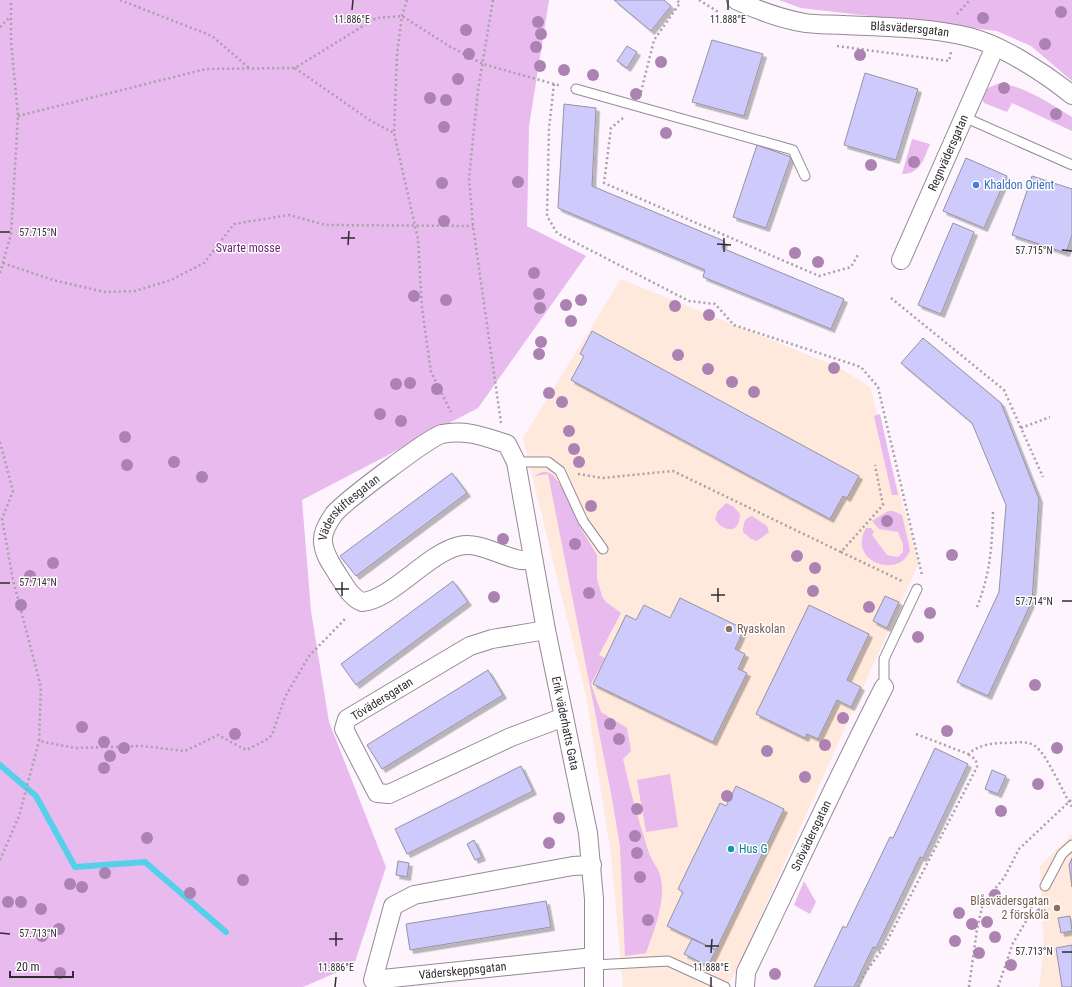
<svg xmlns="http://www.w3.org/2000/svg" width="1072" height="987" font-family="'Roboto Condensed',sans-serif">
<style>
.education{fill:#ffe8dc}
.green{fill:#e8baed}
.lines{fill:none;stroke-linecap:round;stroke-linejoin:round}
.stream{stroke:#55d0eb;stroke-width:6}
.building{fill:#cecafc;stroke:#9493a1;filter:url(#shadow)}
.service-casing{stroke:#948995;stroke-width:11}
.minor-casing{stroke:#948995;stroke-width:20}
.path{stroke:#a7a0a7;stroke-width:2.5;stroke-dasharray:2 3;stroke-linecap:butt}
.service{stroke:#fff;stroke-width:9}
.minor{stroke:#fff;stroke-width:18}
.tree{fill:#ac82b2}
.ticks{fill:none;stroke:#302c30;stroke-width:1.5}
.shop-dot{fill:#3f7fe0;stroke:#fff;stroke-width:1.5}
.education-dot{fill:#8d6e63;stroke:#fff;stroke-width:1.5}
.culture-dot{fill:#0f9aa8;stroke:#fff;stroke-width:1.5}
.labels{text-anchor:middle;dominant-baseline:central;stroke-width:3;stroke-linejoin:round;paint-order:stroke}
.street-label{font-size:12px;fill:#302c30;stroke:#fff}
.shop-label{font-size:12px;fill:#366cbe;stroke:#fff;text-anchor:start}
.park-label{font-size:12px;fill:#6a2474;stroke:#fff}
.education-label{font-size:12px;fill:#785e54;stroke:#fff;text-anchor:start}
.culture-label{font-size:12px;fill:#0d838f;stroke:#fff;text-anchor:start}
.ticks-label{font-size:10px;text-anchor:middle;fill:#302c30;stroke:#fff;stroke-width:3;stroke-linejoin:round;paint-order:stroke}
</style>
<defs>
<filter id="shadow"><feDropShadow dx="3.5" dy="3.5" stdDeviation="0" flood-color="#0004"/></filter>
</defs>
<rect width="100%" height="100%" fill="#fdf4fe"/>
<path class="education" d="M621,279l217,88 32,20 49,176 -183,408 -9,16h-104l-12,-133 -25,-158 -63,-258z
M1072,834v153h-33l5,-37 -4,-84z"/>
<path class="green" d="M0,0h549l-20,126 -2,100 59,30 -108,152 -176,92 9,111 18,111 57,145 -32,98 -51,22h-303z
M779,0h293v81l-41,-35 -34,-15 -196,-23z
M1000,83c26,4 51,21 72,34v14l-60,-28 -5,9 -23,-9c-6,-12 7,-17 16,-20z
M912,139l18,5c-6,14 -9,30 -28,30z
M880,414l18,81h-6l-18,-79z
M542,472h5l6,3 11,15 16,37 17,28v24l5,17 4,6 15,11 -22,42 6,3 -14,26 10,28 26,16 4,23 -8,8c7,32 16,63 26,94 3,8 9,15 11,22 7,25 -6,55 -14,78l-21,3 -5,-110 -9,-53 -63,-319 -14,2z
M726,503l8,4 6,7c0,20 -16,19 -25,5l3,-8z
M888,511h5l9,4 8,35c-9,30 -64,12 -44,-22h5l3,4 -2,3 15,20 11,2 5,-5v-8l-5,-12 -19,-3 -7,-8z
M752,516l15,10 2,6 -12,9 -6,-2 -8,-7c0,-8 1,-14 9,-16z
M670,774l8,53 -32,5 -9,-52z
M804,881l12,21 -6,12 -16,-9z"/>
<g class="lines">
<path class="stream" d="M0,765l36,31 39,71 70,-5 81,70"/>
</g>
<path class="building" d="M614,0h50l7,6 -20,25z
M712,40l51,14 -19,62 -52,-14z
M627,46l10,6 -10,16 -10,-7z
M865,73l53,16 -22,71 -52,-15z
M564,104l32,4 -4,78 132,55 -2,7 122,51 -13,30 -128,-52 2,-7 -147,-62z
M757,145l34,12 -25,71 -33,-11z
M966,158l41,18 -23,52 -41,-17z
M1032,176l40,13v46l-6,18 -54,-18z
M953,223l21,9 -33,82 -23,-9z
M592,331l267,145 -12,22 -4,-2 -13,23 -259,-139 13,-24 -4,-2z
M923,338l78,65 38,96 -7,102 -44,95 -31,-14 42,-90 7,-87 -34,-82 -71,-60z
M452,473l15,20 -111,83 -16,-20z
M453,581l15,21 -112,83 -15,-21z
M885,596l14,6 -12,26 -14,-7z
M680,598l64,31 -9,20 10,5 -7,15 9,4 -34,69 -120,-58 33,-69 10,5 8,-15 26,13z
M809,605l60,29 -22,46 14,7 -10,20 -14,-7 -19,39 -11,-5 -2,4 -49,-24z
M488,670l15,25 -121,74 -15,-24z
M935,748l33,16 -45,94 -3,-1 -44,91 -3,-1 -19,40h-40l29,-61 3,2 44,-91 3,1z
M521,766l12,25 -126,63 -12,-25z
M992,770l14,6 -8,18 -13,-5z
M736,786l48,23 -68,141 -49,-24 16,-34 -5,-3 42,-86 6,3z
M474,840l8,17 -7,3 -8,-16z
M1072,858v29l-3,-22z
M398,861l11,2 -2,14 -11,-2z
M546,901l5,26 -141,23 -4,-26z
M1070,916l2,15 -11,2 -3,-15z
M692,939l24,11 -8,16 -24,-12z
M1072,945v42h-10l-6,-39z"/>
<g class="lines">
<defs>
<path id="service" d="M576,89l217,61 12,26
M964,117l108,48
M516,462h32l12,9 23,50 20,28
M884,687v-28l33,-70
M1045,886l17,-32 10,-9
M594,965l74,-4 57,26"/>
<g id="minor">
<path id="s1" d="M736,0c21,10 46,19 69,23 13,2 27,1 40,2 41,2 84,2 124,12 33,8 77,37 103,58"/>
<path id="s2" d="M901,260l94,-213"/>
<path id="s3" d="M532,558c-3,1 -8,3 -11,2 -20,-3 -41,-19 -62,-14 -31,7 -68,54 -97,56 -12,-5 -17,-17 -24,-27 -6,-10 -14,-20 -15,-33 -1,-9 6,-21 11,-28 11,-13 94,-76 108,-80 24,-5 43,3 65,10l9,18 30,168 42,203 6,66v88"/>
<path d="M546,630l-54,9 -22,7 -123,73 -3,10 33,64 12,1 122,-57 53,-20"/>
<path id="s4" d="M592,865l-19,1 -159,29 -21,11 -20,74 221,-23"/>
<path id="s5" d="M745,987l1,-15c46,-95 90,-191 138,-285"/>
</g>
</defs>
<use href="#service" class="service-casing"/>
<use href="#minor" class="minor-casing"/>
<path class="path" d="M120,0l92,36 37,32
M407,0l-5,16 -5,38 -3,79 24,106 4,69 9,64 20,40
M493,0l-15,90 -9,88 4,48 28,197
M699,0l21,13
M957,14l13,-14
M0,27l10,-10
M837,46l112,15 2,-9
M295,68l76,53 23,12
M554,84l-5,44 -2,88 10,17 132,68 26,3 19,21 127,42 17,20 44,188
M641,92l13,-52 26,-37 -4,-3
M18,116l188,-47 89,-1 81,-50 26,-2 47,30 34,18 78,22
M623,118l-12,10 -7,55 215,93 32,-9 8,-14
M3,263l50,17 52,12 30,-1 36,-11 33,-17 30,-39 55,-9 37,10 147,1
M0,273l11,-39 7,-118 -7,-74v-42
M891,298l113,92 39,87
M1021,428l29,-11
M0,442l13,49 -11,28 11,61 28,107 -2,54 36,7 67,-2 43,5 33,-16 28,15 20,-10 6,-5 13,-38 24,-41 38,-39
M578,474l25,4 70,-7 168,81 42,-47 -8,-40
M841,552l63,30
M977,607c13,-33 15,-59 16,-95
M916,734l52,20c11,-9 23,-11 37,-11 9,0 22,-3 30,3 12,8 28,47 37,61
M0,860l19,-44 20,-75
M858,987l7,-14 19,-26 93,-180 -1,-7 -8,-6
M969,987l8,-58 6,-26 21,-25 15,-29 53,-50
M998,987l15,-44 15,-25 7,-21"/>
<use href="#service" class="service"/>
<use href="#minor" class="minor"/>
</g>
<g class="tree">
<circle cx="1061" cy="12" r="6"/>
<circle cx="983" cy="18" r="6"/>
<circle cx="538" cy="22" r="6"/>
<circle cx="466" cy="30" r="6"/>
<circle cx="541" cy="34" r="6"/>
<circle cx="1045" cy="44" r="6"/>
<circle cx="536" cy="47" r="6"/>
<circle cx="469" cy="54" r="6"/>
<circle cx="860" cy="55" r="6"/>
<circle cx="661" cy="62" r="6"/>
<circle cx="540" cy="66" r="6"/>
<circle cx="564" cy="70" r="6"/>
<circle cx="593" cy="75" r="6"/>
<circle cx="458" cy="79" r="6"/>
<circle cx="1004" cy="88" r="6"/>
<circle cx="636" cy="94" r="6"/>
<circle cx="430" cy="98" r="6"/>
<circle cx="446" cy="100" r="6"/>
<circle cx="1056" cy="114" r="6"/>
<circle cx="444" cy="127" r="6"/>
<circle cx="666" cy="133" r="6"/>
<circle cx="914" cy="162" r="6"/>
<circle cx="871" cy="165" r="6"/>
<circle cx="518" cy="182" r="6"/>
<circle cx="442" cy="183" r="6"/>
<circle cx="444" cy="221" r="6"/>
<circle cx="795" cy="253" r="6"/>
<circle cx="818" cy="262" r="6"/>
<circle cx="534" cy="273" r="6"/>
<circle cx="539" cy="294" r="6"/>
<circle cx="414" cy="296" r="6"/>
<circle cx="446" cy="300" r="6"/>
<circle cx="581" cy="300" r="6"/>
<circle cx="566" cy="305" r="6"/>
<circle cx="675" cy="306" r="6"/>
<circle cx="540" cy="308" r="6"/>
<circle cx="709" cy="315" r="6"/>
<circle cx="571" cy="321" r="6"/>
<circle cx="541" cy="342" r="6"/>
<circle cx="539" cy="354" r="6"/>
<circle cx="678" cy="355" r="6"/>
<circle cx="834" cy="368" r="6"/>
<circle cx="708" cy="369" r="6"/>
<circle cx="732" cy="382" r="6"/>
<circle cx="410" cy="383" r="6"/>
<circle cx="396" cy="384" r="6"/>
<circle cx="437" cy="389" r="6"/>
<circle cx="754" cy="392" r="6"/>
<circle cx="549" cy="393" r="6"/>
<circle cx="562" cy="402" r="6"/>
<circle cx="380" cy="414" r="6"/>
<circle cx="401" cy="421" r="6"/>
<circle cx="569" cy="431" r="6"/>
<circle cx="125" cy="437" r="6"/>
<circle cx="574" cy="449" r="6"/>
<circle cx="174" cy="462" r="6"/>
<circle cx="579" cy="462" r="6"/>
<circle cx="127" cy="465" r="6"/>
<circle cx="202" cy="477" r="6"/>
<circle cx="591" cy="506" r="6"/>
<circle cx="887" cy="521" r="6"/>
<circle cx="503" cy="539" r="6"/>
<circle cx="575" cy="544" r="6"/>
<circle cx="952" cy="555" r="6"/>
<circle cx="797" cy="556" r="6"/>
<circle cx="53" cy="563" r="6"/>
<circle cx="815" cy="568" r="6"/>
<circle cx="30" cy="576" r="6"/>
<circle cx="813" cy="591" r="6"/>
<circle cx="589" cy="593" r="6"/>
<circle cx="494" cy="597" r="6"/>
<circle cx="21" cy="605" r="6"/>
<circle cx="869" cy="607" r="6"/>
<circle cx="930" cy="613" r="6"/>
<circle cx="918" cy="637" r="6"/>
<circle cx="1035" cy="685" r="6"/>
<circle cx="843" cy="718" r="6"/>
<circle cx="610" cy="724" r="6"/>
<circle cx="82" cy="727" r="6"/>
<circle cx="947" cy="731" r="6"/>
<circle cx="235" cy="734" r="6"/>
<circle cx="619" cy="739" r="6"/>
<circle cx="104" cy="742" r="6"/>
<circle cx="825" cy="745" r="6"/>
<circle cx="124" cy="748" r="6"/>
<circle cx="1057" cy="748" r="6"/>
<circle cx="767" cy="751" r="6"/>
<circle cx="110" cy="756" r="6"/>
<circle cx="104" cy="768" r="6"/>
<circle cx="805" cy="777" r="6"/>
<circle cx="1038" cy="784" r="6"/>
<circle cx="727" cy="796" r="6"/>
<circle cx="637" cy="809" r="6"/>
<circle cx="1001" cy="811" r="6"/>
<circle cx="559" cy="818" r="6"/>
<circle cx="635" cy="836" r="6"/>
<circle cx="147" cy="838" r="6"/>
<circle cx="549" cy="843" r="6"/>
<circle cx="637" cy="853" r="6"/>
<circle cx="105" cy="873" r="6"/>
<circle cx="640" cy="877" r="6"/>
<circle cx="243" cy="880" r="6"/>
<circle cx="70" cy="884" r="6"/>
<circle cx="82" cy="887" r="6"/>
<circle cx="190" cy="893" r="6"/>
<circle cx="995" cy="895" r="6"/>
<circle cx="8" cy="902" r="6"/>
<circle cx="21" cy="902" r="6"/>
<circle cx="41" cy="909" r="6"/>
<circle cx="959" cy="913" r="6"/>
<circle cx="1041" cy="914" r="6"/>
<circle cx="648" cy="920" r="6"/>
<circle cx="987" cy="922" r="6"/>
<circle cx="972" cy="924" r="6"/>
<circle cx="59" cy="929" r="6"/>
<circle cx="42" cy="936" r="6"/>
<circle cx="995" cy="937" r="6"/>
<circle cx="955" cy="941" r="6"/>
<circle cx="979" cy="953" r="6"/>
<circle cx="1011" cy="965" r="6"/>
<circle cx="60" cy="973" r="6"/>
<circle cx="775" cy="974" r="6"/>
</g>
<path class="ticks" d="M352,10l1,-10M728,10v-10M0,232h10M341,238h14M717,244l14,1M348,245l1,-14M1062,250l10,1M724,252v-14M0,583h10M335,589h14M711,595h14M342,596v-14M1062,601h10M718,602v-14M0,933l10,1M329,939h14M336,946v-14M705,946h14M1062,952h10M711,953l1,-14M335,987l1,-10M711,987v-10"/>
<circle class="shop-dot" cx="976" cy="185" r="4"/>
<g class="education-dot">
<circle cx="729" cy="629" r="4"/>
<circle cx="1057" cy="908" r="4"/>
</g>
<circle class="culture-dot" cx="731" cy="849" r="4"/>
<g class="labels">
<g class="street-label">
<text stroke="none"><textPath href="#s1" startOffset="178">Blåsvädersgatan</textPath></text>
<text stroke="none"><textPath href="#s2" startOffset="117">Regnvädersgatan</textPath></text>
<text stroke="none"><textPath href="#s3" startOffset="307">Väderskiftesgatan</textPath></text>
<text transform="translate(382 699) rotate(-32)">Tövädersgatan</text>
<text stroke="none"><textPath href="#s3" startOffset="780">Erik väderhatts Gata</textPath></text>
<text stroke="none"><textPath href="#s5" startOffset="166">Snövädersgatan</textPath></text>
<text stroke="none"><textPath href="#s4" startOffset="371">Väderskeppsgatan</textPath></text>
</g>
<g class="shop-label">
<text x="984" y="185">Khaldon Orient</text>
</g>
<g class="park-label">
<text x="248" y="248">Svarte mosse</text>
</g>
<g class="education-label">
<text x="737" y="629">Ryaskolan</text>
<text x="1049" y="901" text-anchor="end">Blåsvädersgatan<tspan x="1049" dy="14">2 förskola</tspan></text>
</g>
<g class="culture-label">
<text x="739" y="849">Hus G</text>
</g>
</g>
<g class="ticks-label">
<text x="352" y="23">11.886°E</text>
<text x="728" y="23">11.888°E</text>
<text x="38" y="236">57.715°N</text>
<text x="1034" y="254">57.715°N</text>
<text x="38" y="586">57.714°N</text>
<text x="1034" y="605">57.714°N</text>
<text x="38" y="937">57.713°N</text>
<text x="1034" y="955">57.713°N</text>
<text x="336" y="971">11.886°E</text>
<text x="711" y="971">11.888°E</text>
</g>
<path d="M10 971v6h63v-6" fill="none" stroke="#302c30" stroke-width="2"/>
<text x="16" y="971" font-size="12" fill="#302c30" stroke="#ffffff" stroke-width="3" paint-order="stroke">20 m</text>
</svg>
